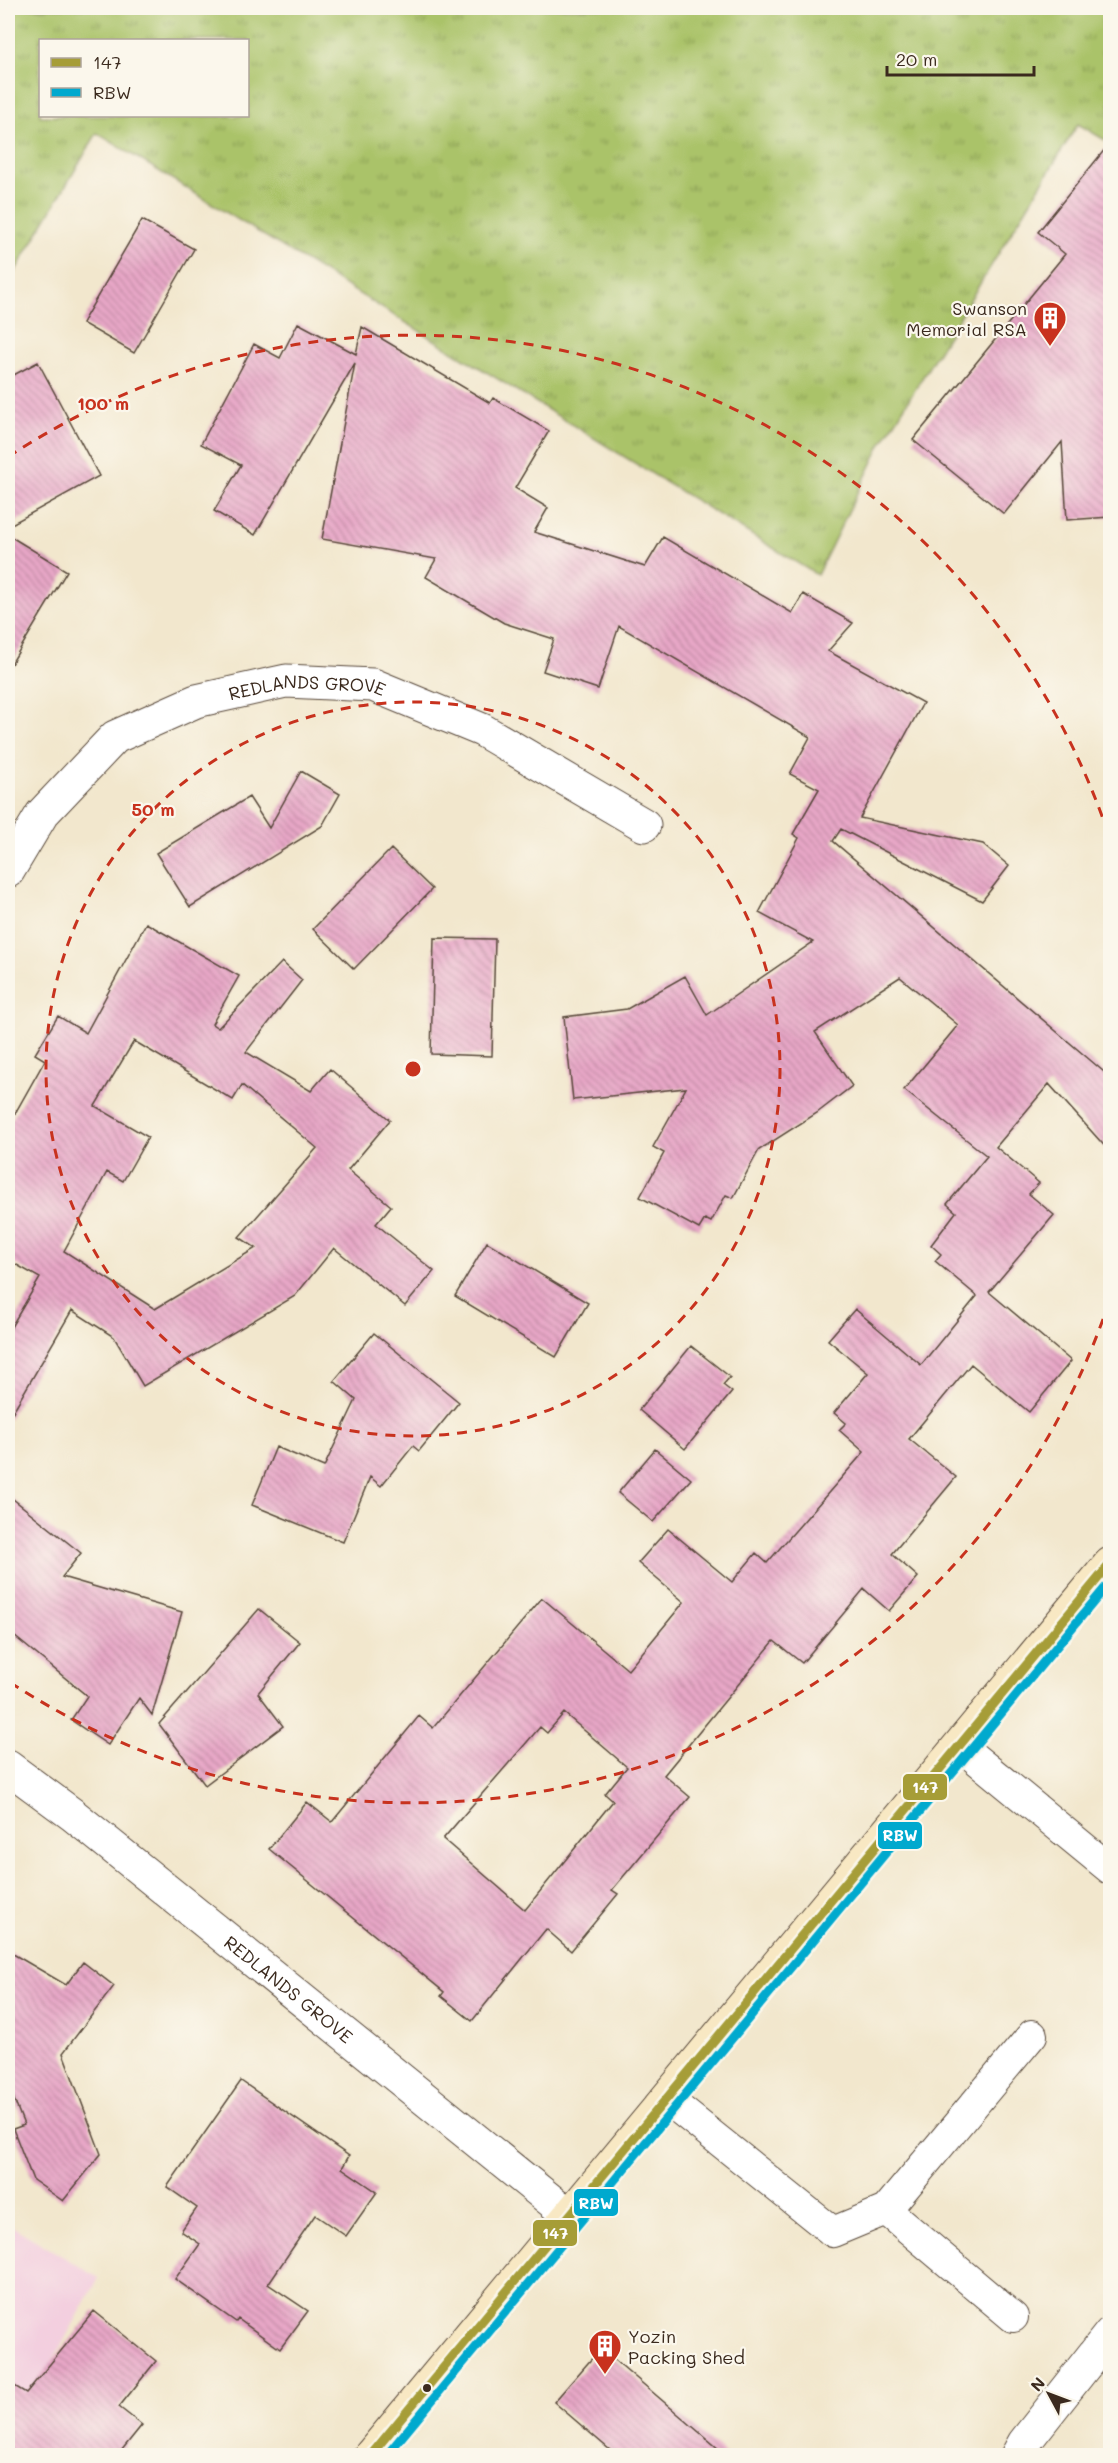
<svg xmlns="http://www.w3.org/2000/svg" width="1118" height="2463" font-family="Mali,sans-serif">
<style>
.built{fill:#f3cfdf}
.grass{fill:url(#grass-tufts);stroke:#727644;stroke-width:1.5;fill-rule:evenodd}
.building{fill:url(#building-back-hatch);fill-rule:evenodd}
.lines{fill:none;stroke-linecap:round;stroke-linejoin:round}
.lane-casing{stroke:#564638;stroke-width:32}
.street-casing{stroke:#564638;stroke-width:35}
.secondary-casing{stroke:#564638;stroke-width:35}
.lane{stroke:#fff;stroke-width:30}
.street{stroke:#fff;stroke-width:33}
.secondary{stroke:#f8e8c3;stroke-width:33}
.bus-1-casing{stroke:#fbf7ec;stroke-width:14}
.bus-2-casing{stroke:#fbf7ec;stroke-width:14}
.bus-1{stroke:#a69d37;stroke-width:9}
.bus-2{stroke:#00a9ce;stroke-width:9}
.ring{fill:none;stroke:#c8321e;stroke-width:3;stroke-dasharray:10 8}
.bus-dot{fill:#3b2a1e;stroke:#fbf7ec;stroke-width:2}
.labels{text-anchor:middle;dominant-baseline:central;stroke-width:4.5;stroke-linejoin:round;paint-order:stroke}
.poi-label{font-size:18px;fill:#3b2a1e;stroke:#fbf7ec;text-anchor:end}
.street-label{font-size:18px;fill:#3b2a1e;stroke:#fbf7ec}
.centre{fill:#c8321e;stroke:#fbf7ec;stroke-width:3}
.ring-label{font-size:18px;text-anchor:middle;font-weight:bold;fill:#c8321e;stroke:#fbf7ec;stroke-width:4.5;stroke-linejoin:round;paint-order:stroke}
.line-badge{stroke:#fbf7ec;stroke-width:2}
.badge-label{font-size:16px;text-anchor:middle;font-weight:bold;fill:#fff}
</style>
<defs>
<pattern id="grass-tufts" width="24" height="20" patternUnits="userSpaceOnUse" patternTransform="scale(1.5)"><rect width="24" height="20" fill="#aac369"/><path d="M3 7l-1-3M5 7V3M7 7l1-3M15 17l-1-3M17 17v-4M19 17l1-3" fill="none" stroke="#8c9f56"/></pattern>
<pattern id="building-back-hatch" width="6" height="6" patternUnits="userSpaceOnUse" patternTransform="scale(1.5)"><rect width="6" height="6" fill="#e8a7c7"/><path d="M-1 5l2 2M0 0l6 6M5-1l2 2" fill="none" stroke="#bd88a1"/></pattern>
</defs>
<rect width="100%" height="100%" fill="#fbf7ec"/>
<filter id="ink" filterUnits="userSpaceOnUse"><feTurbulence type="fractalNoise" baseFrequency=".0167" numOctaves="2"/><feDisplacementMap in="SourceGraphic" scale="12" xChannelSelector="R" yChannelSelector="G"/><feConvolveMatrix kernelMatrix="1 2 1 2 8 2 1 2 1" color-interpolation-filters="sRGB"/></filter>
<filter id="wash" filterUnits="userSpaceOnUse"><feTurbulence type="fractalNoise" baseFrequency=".008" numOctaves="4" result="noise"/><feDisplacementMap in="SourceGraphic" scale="24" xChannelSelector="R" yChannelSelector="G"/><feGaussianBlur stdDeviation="1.35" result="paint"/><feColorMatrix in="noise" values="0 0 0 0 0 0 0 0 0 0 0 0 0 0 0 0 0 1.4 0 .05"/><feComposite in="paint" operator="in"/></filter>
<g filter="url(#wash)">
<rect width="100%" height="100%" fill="#f2e7cd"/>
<path class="built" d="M8,2224l91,54 -83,148 49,29h-57z"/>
<path class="grass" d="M8,8h1102v135l-32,-19 -197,321 -64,130 -720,-442 -89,150zM40,40h208v76h-208z"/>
<g id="blocks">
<path class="building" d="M1110,143v374l-43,3 -5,-78 -58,72 -91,-74 152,-186 -27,-22z
M142,220l52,29 -60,104 -52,-30z
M298,323l58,31 6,-27 128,76 3,-5 56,33 -34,57 33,20 -14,24 111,35 18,-30 129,76 11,-19 50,29 -25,28 95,52 -63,115 123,26 26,22 -27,35 -141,-72 -8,12 277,236v75l-61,-68 -53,63 43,36 -10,11 25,21 -65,77 82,69 -42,51 -58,-48 -62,75 47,38 -64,77 26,23 -29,34 -25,-22 -62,74 -28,-22 -110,134 26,22 -78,93 6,4 -47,57 -25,-22 -74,92 -31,-25 3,-4 -175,-143 38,-47 25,20 87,-106 14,12 109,-130 86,72 56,-68 -46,-39 30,-34 64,53 24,-29 11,10 97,-111 -25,-22 7,-7 -12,-10 34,-40 -40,-33 27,-31 66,56 56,-69 -42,-35 6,-7 -10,-9 25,-33 -9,-8 40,-48 -83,-66 54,-65 -58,-48 -85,55 37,54 -35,27 -58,37 -26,48 -7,-3 -15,27 -6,-3 -6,10 -59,-32 24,-44 -11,-6 33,-59 -113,12 -9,-83 63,-8 58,-33 22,39 106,-73 -54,-29 40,-75 -6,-4 26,-45 -29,-15 20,-37 -191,-111 -21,63 -55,-18 11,-32 -50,-16 -78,-46 10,-18 -114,-20 33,-176 -100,172 -41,-24 27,-46 -40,-21 53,-100 26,14zM564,1713l63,54 -22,27 8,7 -88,109 -82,-71 97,-112 7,6z
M38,362l61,114 -91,50v-148z
M8,535l59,36 -59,98z
M301,771l39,23 -18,32 -132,81 -34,-54 93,-56 20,31z
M391,849l41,40 -78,80 -41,-40z
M146,923l93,53 -27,48 6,4 64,-66 20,18 -56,72 65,39 19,-22 60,51 -42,50 43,36 -15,18 58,47 -29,35 -71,-58 -39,48 -152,90 -29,-49 -42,-27 -64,110v-88l32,-54 -32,-18v-134l37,-66 -10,-6 23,-38 28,17zM134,1041l99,59 9,-15 75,63 -78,89 17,11 -101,61 -91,-58 43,-79 16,9 25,-44 -53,-31z
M434,938l61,1 -3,117 -61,-2z
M487,1242l101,61 -32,54 -101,-61z
M374,1333l85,69 -40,49 -6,-5 -32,40 -11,-9 -27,65 -91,-37 24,-58 48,20 32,-67 -22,-19z
M691,1346l39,31 -7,8 9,7 -47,57 -46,-39z
M655,1449l36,30 -38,43 -35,-29z
M8,1495l73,58 -19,24 120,35 -30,103 -13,-17 -31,47 -37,-25 16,-24 -79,-65z
M259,1609l41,33 -42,51 25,33 -78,59 -46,-61z
M8,1951l58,34 17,-23 31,24 -51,67 38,101 -38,47 -30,-21 -20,-51 11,-4 -16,-41z
M241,2081l108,75 -7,12 35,24 -31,44 -31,-21 -47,69 40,27 -28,38 -42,-30 -2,3 -61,-43 25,-35 -19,-13 16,-23 -30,-21z
M94,2311l62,50 -37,46 23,18 -25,31h-109v-74l18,11z
M601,2348l126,108h-110l-63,-54z"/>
</g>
</g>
<g filter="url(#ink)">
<use href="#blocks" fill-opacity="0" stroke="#564638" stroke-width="1.5"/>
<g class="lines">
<defs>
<path id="lane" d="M960,1746l150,123
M667,2099l166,133 53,-22 127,107
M886,2210l146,-175"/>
<g id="street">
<path id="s1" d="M8,871l34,-57 73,-77 81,-36 90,-20 87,4 109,45 162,95"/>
<path id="s2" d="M8,1767l65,48 497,401"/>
<path d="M1017,2456l7,-13 86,-109"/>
</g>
<path id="secondary" d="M370,2456l740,-892"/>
</defs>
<use href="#lane" class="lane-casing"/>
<use href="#street" class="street-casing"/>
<use href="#secondary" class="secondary-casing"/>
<use href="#lane" class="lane"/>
<use href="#street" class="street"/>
<use href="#secondary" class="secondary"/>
<defs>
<path id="bus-1" d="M370,2456l740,-892"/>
<path id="bus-2" d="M386,2456l724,-874"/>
</defs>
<use href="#bus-1" class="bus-1-casing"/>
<use href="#bus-2" class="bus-2-casing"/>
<use href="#bus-1" class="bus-1"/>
<use href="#bus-2" class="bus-2"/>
</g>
</g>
<g class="ring">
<circle cx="413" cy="1069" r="367"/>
<path d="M1109 1302A734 734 0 0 1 8 1681M8 457A734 734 0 0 1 1109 836"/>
</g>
<defs>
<symbol id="building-pin" viewBox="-11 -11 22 30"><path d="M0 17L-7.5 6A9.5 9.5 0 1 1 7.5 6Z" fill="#c8321e" stroke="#fbf7ec"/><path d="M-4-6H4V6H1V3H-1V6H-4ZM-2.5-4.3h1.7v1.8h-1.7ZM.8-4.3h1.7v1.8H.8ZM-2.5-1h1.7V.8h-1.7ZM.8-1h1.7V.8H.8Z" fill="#fff"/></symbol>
</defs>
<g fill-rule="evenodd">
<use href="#building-pin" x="1031" y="299" width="38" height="52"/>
<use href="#building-pin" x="586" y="2327" width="38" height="52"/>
</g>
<circle class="bus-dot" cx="427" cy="2388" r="5"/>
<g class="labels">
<g class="poi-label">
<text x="1027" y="308">Swanson<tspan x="1027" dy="21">Memorial RSA</tspan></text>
<text x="628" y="2336" text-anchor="start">Yozin<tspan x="628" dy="21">Packing Shed</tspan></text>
</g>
<g class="street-label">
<text stroke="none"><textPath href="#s1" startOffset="374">REDLANDS GROVE</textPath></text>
<text stroke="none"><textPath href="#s2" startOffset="358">REDLANDS GROVE</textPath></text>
</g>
</g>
<circle cx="413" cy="1069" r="9" class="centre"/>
<g class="ring-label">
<text x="103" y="410">100 m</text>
<text x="153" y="816">50 m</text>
</g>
<g class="line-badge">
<rect x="902" y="1773" width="46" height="28" rx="6" fill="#a69d37"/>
<rect x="877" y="1821" width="46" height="29" rx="6" fill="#00a9ce"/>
<rect x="573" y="2188" width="46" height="29" rx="6" fill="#00a9ce"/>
<rect x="532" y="2219" width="46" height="28" rx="6" fill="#a69d37"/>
</g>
<g class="badge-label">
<text x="925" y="1793">147</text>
<text x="900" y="1841">RBW</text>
<text x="596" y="2209">RBW</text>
<text x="555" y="2239">147</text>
</g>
<rect width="1118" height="2463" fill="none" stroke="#fbf7ec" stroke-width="30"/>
<rect x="39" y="39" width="210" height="78" fill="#fbf7ec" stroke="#aea59a" stroke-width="1.5"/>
<rect x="51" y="58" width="30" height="9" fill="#a69d37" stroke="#aea59a" stroke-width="1.5"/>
<text x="93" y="69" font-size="18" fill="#3b2a1e">147</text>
<rect x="51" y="88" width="30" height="9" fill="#00a9ce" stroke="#aea59a" stroke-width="1.5"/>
<text x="93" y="99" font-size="18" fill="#3b2a1e">RBW</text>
<g transform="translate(1049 2394) rotate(311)" stroke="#fbf7ec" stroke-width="4.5" paint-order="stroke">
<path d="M0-4.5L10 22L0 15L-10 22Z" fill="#3b2a1e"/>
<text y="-9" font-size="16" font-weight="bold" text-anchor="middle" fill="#3b2a1e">N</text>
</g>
<path d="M887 66v9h147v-9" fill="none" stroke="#3b2a1e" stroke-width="3"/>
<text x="896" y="66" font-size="18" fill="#3b2a1e" stroke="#fbf7ec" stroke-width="4.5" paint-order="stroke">20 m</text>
</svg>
